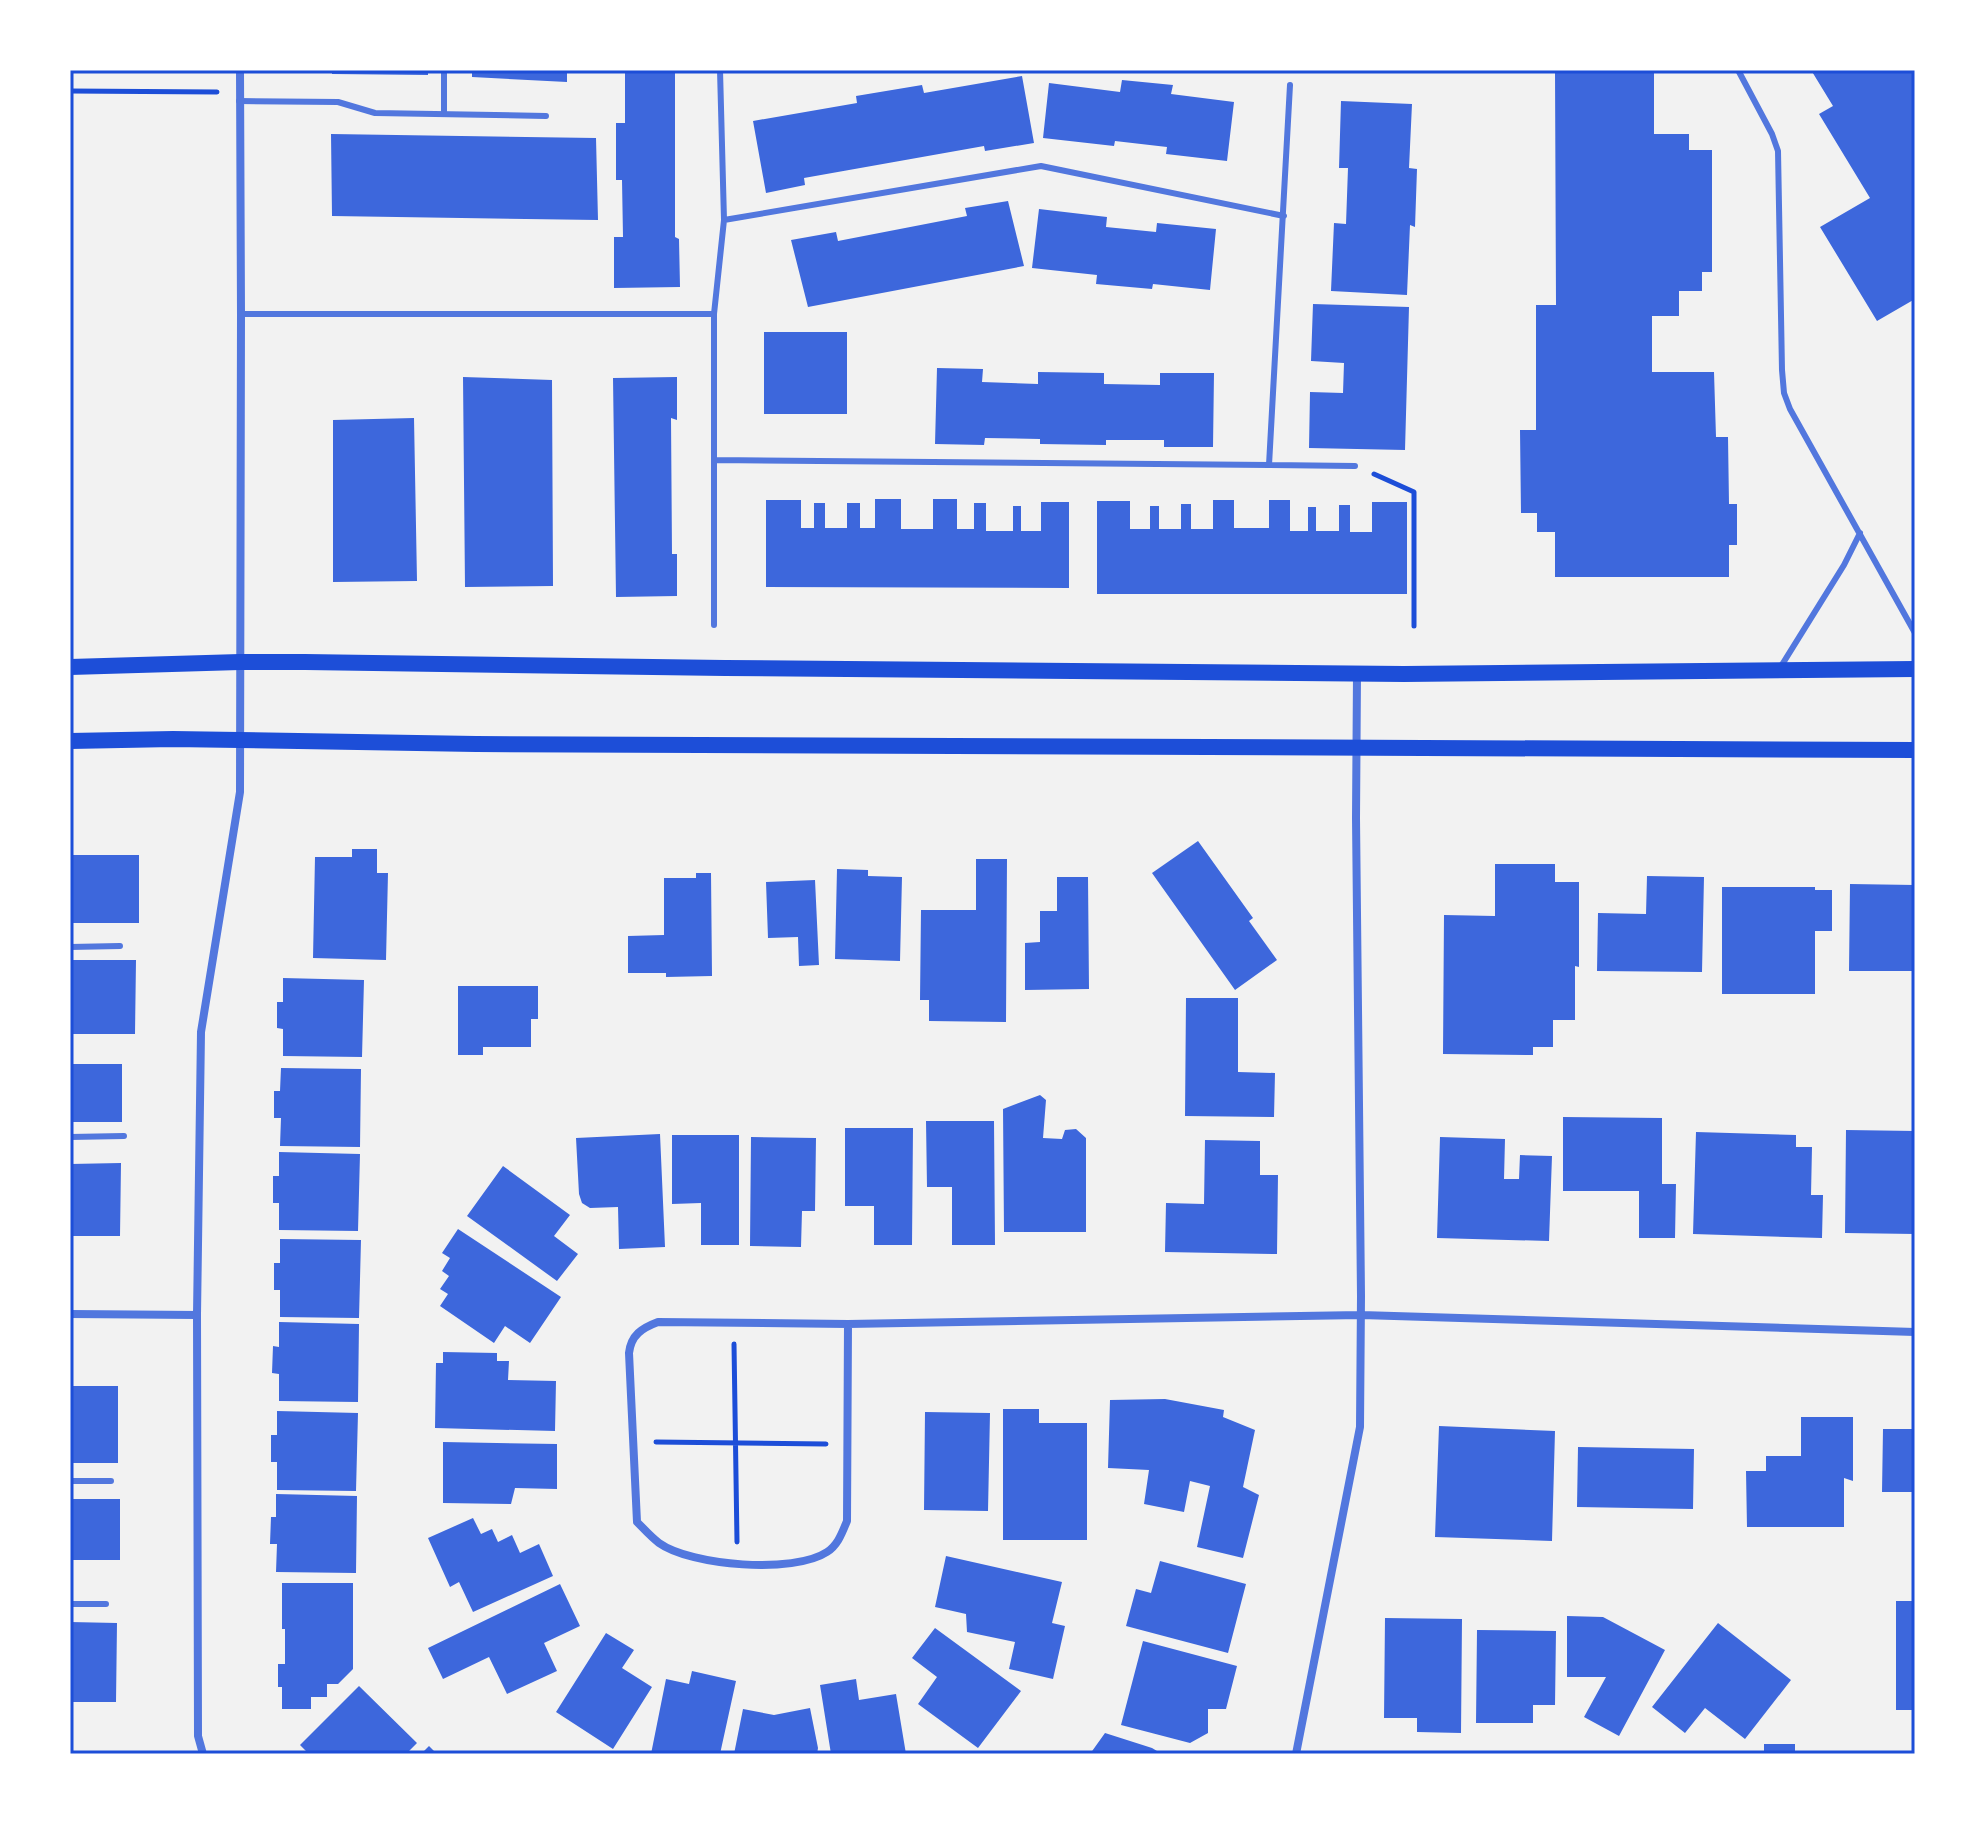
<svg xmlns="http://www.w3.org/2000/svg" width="1985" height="1824" font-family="Raleway,sans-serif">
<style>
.building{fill:#3d67dc}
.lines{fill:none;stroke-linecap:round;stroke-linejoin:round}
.path{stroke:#1d4ed8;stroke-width:5}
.service{stroke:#5277de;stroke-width:6}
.minor{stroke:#5277de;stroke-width:8}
.secondary{stroke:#1d4ed8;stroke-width:16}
.neatline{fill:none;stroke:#1d4ed8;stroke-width:3}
</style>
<rect width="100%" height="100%" fill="#f2f2f2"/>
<path class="building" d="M332,70h96v5l-96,-1z
M472,70h95v12l-95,-5z
M625,70h50v167l4,2 1,48 -66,1v-51h9l-1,-57h-6v-57h9z
M1555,70h99v64h35v16h23v122h-10v19h-23v25h-27v56h62l2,65h12l1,67h8v41h-8v32h-174v-45h-18v-19h-16l-1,-83h16v-125h20z
M1811,70h104v229l-38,22 -57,-94 50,-29 -51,-84 14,-8z
M1022,76l12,67 -49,8 -1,-5 -180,32 1,7 -39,8 -13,-72 104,-18 -1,-7 66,-11 2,8z
M1122,80l51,5 -2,9 63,8 -7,59 -61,-7 1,-7 -52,-6 -1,5 -71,-8 6,-55 71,9z
M1341,101l71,3 -3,64 8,1 -2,58 -5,-2 -3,70 -76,-4 3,-68 12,1 2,-56h-9z
M331,134l265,4 2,82 -266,-4z
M1008,201l16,65 -216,41 -17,-67 45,-8 2,9 129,-25 -2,-8z
M1039,209l68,8 -1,10 50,5 1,-9 59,6 -6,61 -57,-6 -1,5 -56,-5 1,-9 -65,-7z
M1313,304l96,3 -4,143 -96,-2 1,-56 33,1 1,-30 -33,-2z
M764,332h83v82h-83z
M937,368l46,1 -1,13 56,2v-12l66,1v11l56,1v-12h54l-1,74h-49v-7h-58v5l-66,-1v-5l-55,-1 -1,7 -49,-1z
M463,377l89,3 1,206 -88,1z
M677,377v43l-6,-2 1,136h5v42l-61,1 -3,-219z
M414,418l3,163 -84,1v-162z
M875,499h26v30h32v-30h24v30h17v-26h12v28h27v-25h8v25h20v-29h28v86l-303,-1v-87h35v28h13v-25h11v25h22v-25h13v25h15z
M1213,500h21v28h35v-28h21v31h18v-24h8v24h23v-26h11v27h22v-30h35v92h-310v-93h33v28h20v-23h9v23h22v-25h10v25h22z
M1198,841l55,77 -4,3 28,39 -42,30 -83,-117z
M352,849h25v24h11l-2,87 -73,-2 2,-101h37z
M70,855h69v68h-69z
M976,859h31l-1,163 -77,-1v-21h-9l1,-90h55z
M1495,864h60v18h24v85l-4,-1v54h-22v27h-20v8l-90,-1 1,-139 51,1z
M837,869l31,1v6l34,1 -2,84 -65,-2z
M696,873h15l1,103 -46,1v-4h-38v-37l36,-1v-57h32z
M1647,876l57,1 -2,95 -105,-1 1,-58 48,1z
M1057,877h31l1,112 -64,1v-47l15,-1v-31h17z
M815,880l4,85 -20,1 -1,-29 -30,1 -2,-56z
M1850,884l65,1v86h-66z
M1722,887h93v3h17v41h-17v63h-93z
M70,960h66l-1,74h-65z
M283,978l81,2 -2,77 -79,-1v-27l-6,-1v-26h6z
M458,986h80v33h-7v28h-48v8h-25z
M1186,998h52v74l37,1 -1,44 -89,-1z
M70,1064h52v58h-52z
M281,1068l80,1 -1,78 -80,-1 1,-28h-7v-27h6z
M1040,1095l6,5 -3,38 19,1 3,-9 11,-1 10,9v94h-82l-1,-123z
M1563,1117l99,1v66h14l-1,54h-36v-47h-76z
M926,1121h68l1,124h-43v-58h-25z
M845,1128h68l-1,117h-38v-39h-29z
M1846,1130l69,1v103l-70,-1z
M1696,1132l100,3v12h16l-1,48h12l-1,43 -129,-4z
M660,1134l5,113 -46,2 -1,-42 -28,1 -8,-5 -3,-9 -3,-56z
M672,1135h67v110h-38v-42l-29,1z
M751,1137l65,1 -1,73h-13l-1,36 -51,-1z
M1440,1137l65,2 -1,40h15l1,-24 32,1 -3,85 -112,-3z
M1205,1140l55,1v34h18l-1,79 -112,-2 1,-49 38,1z
M279,1152l81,2 -2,77 -79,-1v-27h-6v-27h6z
M121,1163l-1,73h-50v-72z
M503,1166l67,49 -16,21 24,18 -21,27 -90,-65z
M458,1229l103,68 -31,46 -25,-17 -11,17 -54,-37 8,-12 -8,-5 9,-13 -7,-5 8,-13 -8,-5z
M280,1239l81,1 -2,78 -79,-1v-27h-6v-27h6z
M279,1322l80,2 -1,78 -79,-1v-27l-7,-1 1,-27 6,1z
M443,1352l54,1v8h12l-1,19 48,1 -1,50 -120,-3 1,-65h7z
M70,1386h48v77h-48z
M1165,1399l59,11 -1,7 32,13 -12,57 16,8 -16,63 -46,-11 13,-61 -20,-5 -6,31 -40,-8 5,-34 -41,-2 2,-68z
M1003,1409h36v14h48v117h-84z
M277,1411l81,2 -2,78 -79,-1v-28h-6v-27h6z
M925,1412l65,1 -2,98 -64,-1z
M1801,1417h52v64l-9,-3v49h-97l-1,-56h20v-15h35z
M1439,1426l116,5 -3,110 -117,-4z
M1883,1429h32v63h-33z
M443,1442l114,2v45l-42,-1 -4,16 -68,-1z
M1578,1447l116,2 -1,60 -116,-2z
M276,1494l81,2 -1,77 -80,-1 1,-28h-7l1,-27h5z
M70,1499h50v61h-50z
M473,1518l8,16 11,-5 6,13 14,-7 8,18 19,-9 14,32 -80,36 -14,-30 -9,5 -22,-49z
M946,1556l116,26 -10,41 13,3 -12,53 -44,-10 6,-27 -48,-10 -1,-18 -31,-7z
M1160,1561l86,23 -18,69 -102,-27 10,-37 15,4z
M282,1583h71v86l-15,15h-11v13h-16v12h-29v-22h-4v-23h7v-35h-3z
M560,1584l20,42 -36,17 13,28 -50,23 -18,-37 -46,22 -15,-31z
M1896,1601h19v109h-19z
M1567,1616l36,1 62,33 -46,86 -35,-19 22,-40h-39z
M1385,1618l77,1 -1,114 -44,-1v-14h-33z
M70,1622l47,1 -1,79h-46z
M1718,1623l73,57 -46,59 -40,-31 -20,25 -33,-26z
M935,1628l86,63 -43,57 -60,-44 19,-27 -25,-19z
M1477,1630l79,1 -1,74h-22v18h-57z
M606,1633l28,17 -12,18 30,19 -39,62 -57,-37z
M1143,1641l94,25 -11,43h-18v24l-18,10 -69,-18z
M692,1671l44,10 -16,73h-69l15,-75 23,5z
M856,1679l3,21 37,-6 10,60h-75l-11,-69z
M359,1686l58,57 -11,11h-97l-9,-9z
M810,1708l8,40 -1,6h-83l9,-45 31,6z
M1105,1733l47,15 10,6h-72z
M1764,1744h31v10h-31z
M429,1746l8,8h-16z"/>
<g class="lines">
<path class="path" d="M70,91l147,1
M1374,474l40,18v134
M734,1344l3,198
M656,1442l170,2"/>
<path class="service" d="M1738,70l34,64 6,17 4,219 2,23 6,16 125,224
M239,101l99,1 37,11 171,3
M444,113v-43
M724,220l317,-54 243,50
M241,314h473
M714,460l555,5 21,-380
M1269,465l86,1
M714,625v-311l10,-94 -4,-150
M1780,668l64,-103 16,-32
M70,947l50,-1
M70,1137l54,-1
M70,1481h41
M70,1604h36"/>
<path class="minor" d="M70,1314l127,1
M848,1324l-1,197c-5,12 -9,24 -20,31 -33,22 -136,14 -168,-9 -8,-6 -15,-14 -22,-21l-8,-169c2,-18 13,-25 29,-31l190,2 513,-9 554,17
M203,1754l-5,-18 -1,-421 4,-283 39,-240 1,-478 -1,-244
M1296,1754l64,-327 1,-131 -5,-478 1,-144"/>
<path class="secondary" d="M70,667l170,-5h65l420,6 679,6 511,-5
M70,741l103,-2 303,5 1439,6"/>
</g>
<rect width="1985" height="1824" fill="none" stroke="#ffffff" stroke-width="144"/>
<rect x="72" y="72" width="1841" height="1680" class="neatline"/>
</svg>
